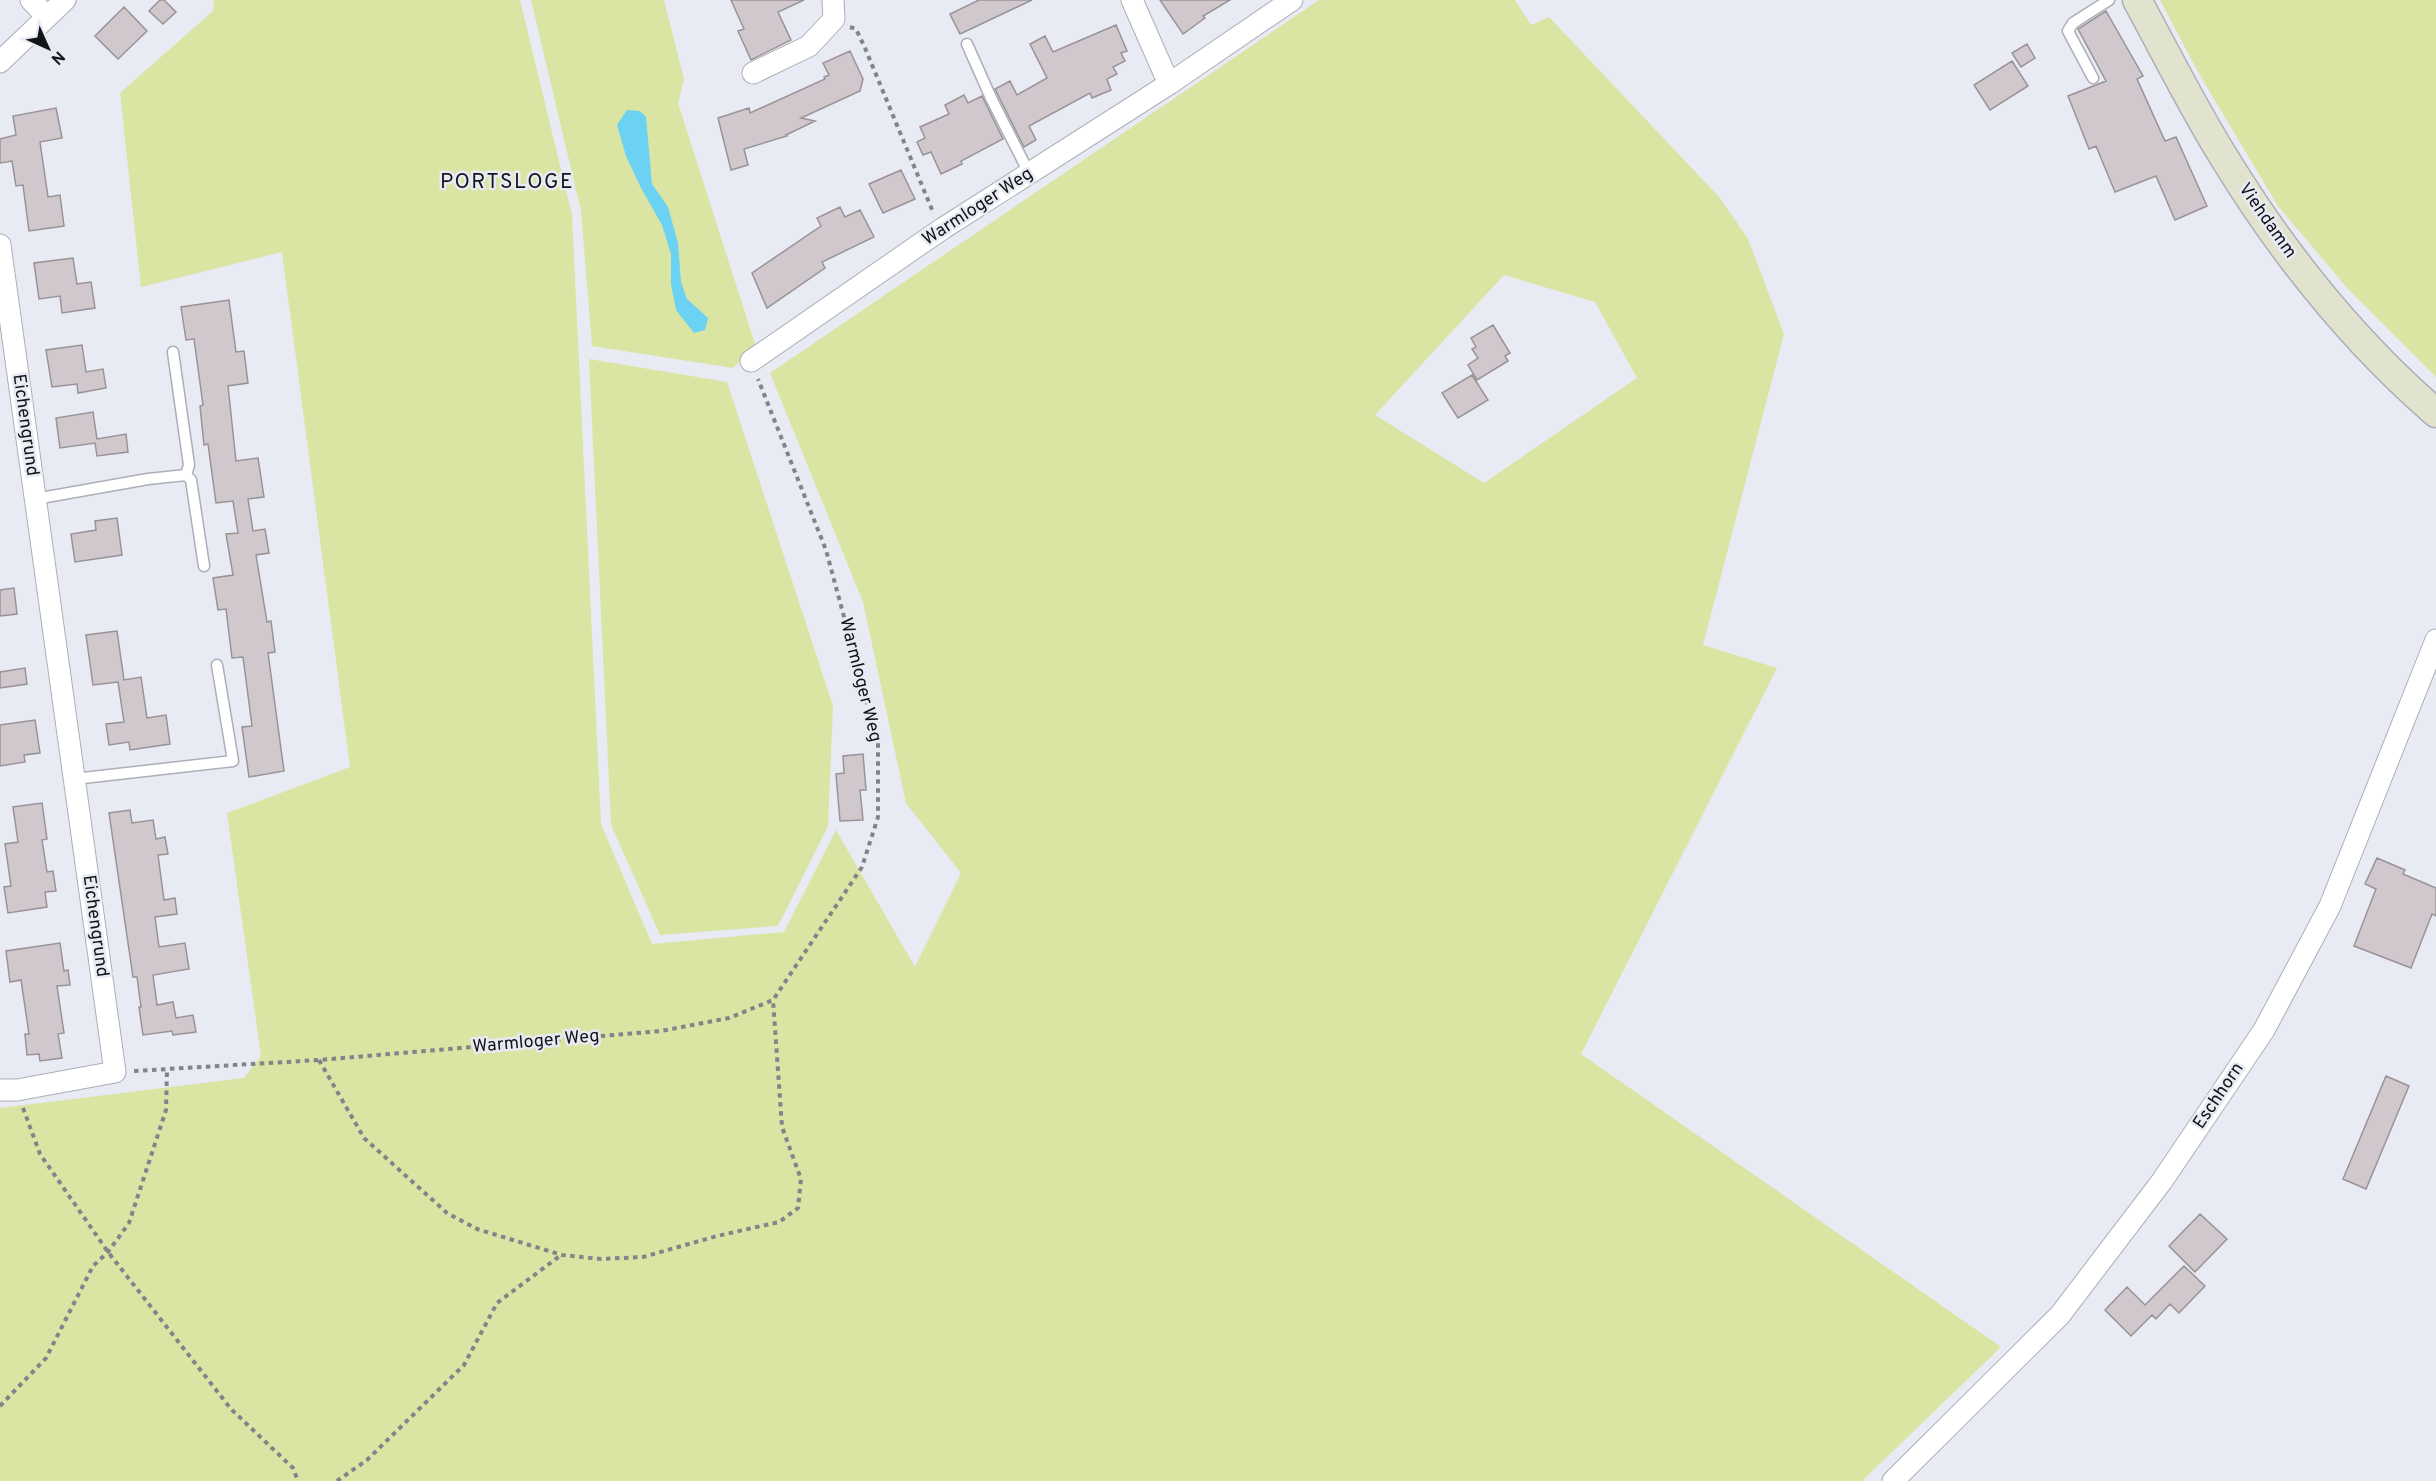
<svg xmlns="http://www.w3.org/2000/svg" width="2436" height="1481" font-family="Overpass,sans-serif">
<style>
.green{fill:#dae4a3;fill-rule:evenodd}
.water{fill:#6bd2f3}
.building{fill:#d0c8cd;stroke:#999296;stroke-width:1.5}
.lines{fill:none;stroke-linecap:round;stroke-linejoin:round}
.lane-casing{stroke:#acafb7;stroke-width:13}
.street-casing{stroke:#acafb7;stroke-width:23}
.secondary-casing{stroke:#acafb7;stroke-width:31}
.path{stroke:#828489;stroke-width:4;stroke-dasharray:4.5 4.5;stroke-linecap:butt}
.lane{stroke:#fff;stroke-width:10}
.street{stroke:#fff;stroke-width:21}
.secondary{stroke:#e1e3cf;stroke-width:28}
.labels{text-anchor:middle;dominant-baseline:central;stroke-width:5;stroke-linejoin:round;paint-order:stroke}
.street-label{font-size:18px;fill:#131417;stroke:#e8ebf3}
.quarter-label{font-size:21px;letter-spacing:1.5px;fill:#131417;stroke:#e8ebf3}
</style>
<rect width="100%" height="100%" fill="#e8ebf3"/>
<path class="green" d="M214,0h306l52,215 29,609 51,120 132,-12 52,-102 79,137 46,-94 -55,-70 -43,-201 -93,-229 549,-373h196l16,25 18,-8 171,181 28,41 36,95 -81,311 74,23 -196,386 420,293 -139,134h-1862v-373l244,-30 17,-22 -34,-243 123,-46 -68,-515 -141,35 -21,-194 93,-82zM1504,275l91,27 42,76 -153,105 -109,-68z
M531,0h133l20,79 -6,24 78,244 -23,21 -141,-22 -11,-135z
M2160,0h276v377l-88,-88 -70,-83 -80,-134z
M589,359l138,23 106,324 -5,120 -50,100 -118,9 -49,-110z"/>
<path class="water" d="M627,110l13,1 6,6 6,67 16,23 10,36 3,39 6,17 21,19 -3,12 -11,3 -18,-23 -5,-26v-30l-9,-29 -21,-37 -15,-32 -9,-31z"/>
<path class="building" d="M160,0h4l12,12 -13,12 -14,-13z
M731,0h73l-26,12 13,28 -40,20 -13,-29 6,-2z
M979,0h53l-72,34 -10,-20z
M1160,0h70l-27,16 2,2 -22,16z
M124,7l23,24 -29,28 -23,-23z
M2106,11l37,65 -6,3 28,62 11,-4 31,69 -32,14 -19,-44 -41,16 -19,-46 -7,3 -21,-53 38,-15 -28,-52z
M1116,25l11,26 -6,2 4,8 -12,6 4,7 -10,5 4,11 -19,8 -2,-5 -61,33 7,14 -12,7 -29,-58 15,-8 7,14 30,-17 -17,-34 15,-8 8,16z
M2027,44l8,14 -14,9 -9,-14z
M850,51l13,28 -3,12 -59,27 14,3 -29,14 1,1 -43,13 4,16 -17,5 -13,-52 31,-10 1,5 75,-34 -1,-2 5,-2 -6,-12z
M2012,61l16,25 -38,24 -16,-25z
M964,95l4,8 14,-7 21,43 -42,22 1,3 -21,10 -10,-22 -8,3 -6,-13 8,-4 -5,-11 29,-13 -4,-9z
M56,108l6,30 -22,4 8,55 12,-2 4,31 -35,5 -6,-46 -7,1 -4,-25 -12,2v-24l16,-4 -3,-19z
M901,170l14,29 -32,14 -14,-29z
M840,207l5,10 15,-7 14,27 -52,25 3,6 -58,40 -15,-35 69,-47 -4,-8z
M73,258l4,26 14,-2 4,26 -33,5 -2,-17 -21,3 -5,-36z
M229,300l7,52 8,-1 4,32 -20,3 8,75 22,-3 6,39 -16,2 5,32 12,-2 4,24 -13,2 11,67 4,-1 4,31 -7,1 16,118 -35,6 -7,-50 10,-1 -9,-69 -11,1 -6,-49 -8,1 -5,-32 20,-3 -7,-41 12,-1 -5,-32 -17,2 -8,-59 -4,1 -4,-39 3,-1 -9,-66 -8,1 -5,-33z
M1493,325l17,28 -5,3 3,5 -31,19 -9,-15 10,-7 -6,-9 4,-2 -5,-9z
M82,345l4,27 17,-3 3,19 -28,5 -1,-9 -25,3 -6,-37z
M1472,375l16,25 -30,18 -16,-25z
M93,412l4,27 29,-5 2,18 -31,4 -2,-13 -35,5 -4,-30z
M117,518l5,37 -47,7 -4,-28 25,-4 -1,-9z
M14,588l3,26 -17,2v-26z
M117,631l7,49 17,-3 6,41 19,-3 4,29 -40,6 -1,-8 -20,3 -3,-21 18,-2 -6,-40 -25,3 -7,-50z
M25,668l2,16 -27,4v-16z
M35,720l5,33 -16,2 1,7 -25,4v-41z
M863,754l3,36h-6l3,30 -23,1 -4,-47 8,-1 -1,-17z
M42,803l5,36 -5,1 5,32 6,-1 3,20 -11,1 2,15 -39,6 -4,-26 7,-1 -6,-42 13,-2 -5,-35z
M130,810l2,13 21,-3 3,19 9,-2 3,17 -10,1 6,45 11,-2 2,16 -22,3 4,30 26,-4 4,26 -36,6 4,30 16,-3 3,16 17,-3 3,17 -23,3 -1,-4 -29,4 -4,-28h2l-4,-30h-4l-24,-164z
M2377,858l28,12 -2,4 33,14v28l-4,-2 -21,54 -57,-22 22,-57 -11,-5z
M60,943l4,28 4,-1 2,15 -13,1 7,47 -6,1 4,24 -22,3 -1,-7 -12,1 -2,-21h4l-8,-54 -11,2 -4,-31z
M2386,1076l23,10 -43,103 -23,-10z
M2200,1214l27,25 -32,33 -26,-26z
M2184,1266l21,20 -26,27 -9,-9 -14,15 -4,-4 -21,21 -26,-26 22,-23 18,18z"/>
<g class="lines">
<defs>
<path id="lane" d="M967,44l24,54 38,75
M2093,78l-25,-47 5,-8 36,-23
M186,475l5,5 13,86
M35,499l113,-20 38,-4 3,-10 -16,-113
M74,779l159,-18 -16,-96"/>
<path id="street" d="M31,0l16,17
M1132,0l37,84
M0,62l65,-62
M753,73l56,-27 25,-27 -1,-19
M0,245l115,827 -98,18h-17
M751,361l191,-132 227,-145 123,-84
M1893,1481l167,-166 102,-134 102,-151 66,-124 106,-266"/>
<path id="secondary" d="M2137,0c29,53 56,108 88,159 57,93 128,182 211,254"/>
</defs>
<use href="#lane" class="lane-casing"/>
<use href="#street" class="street-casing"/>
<use href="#secondary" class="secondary-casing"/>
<path class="path" d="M850,27l6,2 9,19 68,164
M319,1060l45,78 83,75 30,16 85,26 39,4 42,-2 74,-21 62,-14 19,-14 3,-29 -19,-52 -9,-127
M134,1071l185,-11 342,-29 68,-13 44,-18 89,-133 16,-50v-74l-52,-193 -68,-171
M23,1108l17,46 68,98 123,157 62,59 5,13
M0,1406l46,-48 47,-92 15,-14 21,-29 37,-113 1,-41
M337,1481l30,-21 97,-95 33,-62 64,-48"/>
<use href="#lane" class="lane"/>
<use href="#street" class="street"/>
<use href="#secondary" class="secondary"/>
</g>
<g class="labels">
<g class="street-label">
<text transform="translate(978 207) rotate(-33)">Warmloger Weg</text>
<text transform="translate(2267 221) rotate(55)">Viehdamm</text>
<text transform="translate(25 425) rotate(82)">Eichengrund</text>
<text transform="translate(860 680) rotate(76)">Warmloger Weg</text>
<text transform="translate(95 926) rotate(82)">Eichengrund</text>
<text transform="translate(536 1042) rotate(-5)">Warmloger Weg</text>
<text transform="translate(2219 1096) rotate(-56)">Eschhorn</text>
</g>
<g class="quarter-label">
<text x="507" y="182">PORTSLOGE</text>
</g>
</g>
<g transform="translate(48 48) rotate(135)" stroke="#e8ebf3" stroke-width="4.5" paint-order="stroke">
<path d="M0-4.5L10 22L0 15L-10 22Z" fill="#131417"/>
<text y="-9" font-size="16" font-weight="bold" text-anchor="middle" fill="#131417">N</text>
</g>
</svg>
